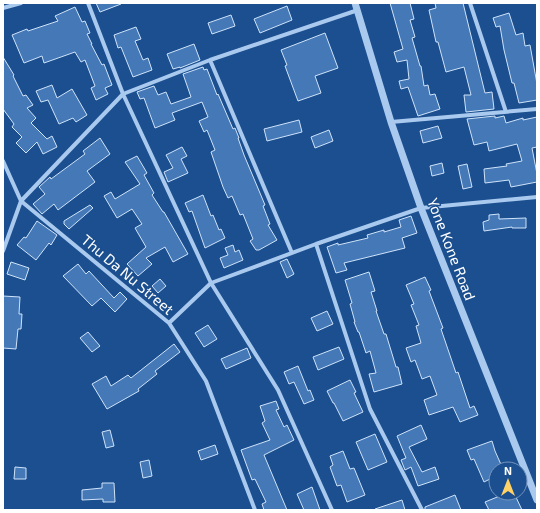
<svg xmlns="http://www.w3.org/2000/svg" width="540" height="513" font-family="'Exo 2',sans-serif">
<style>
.building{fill:#4478b7;stroke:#cfe3fa}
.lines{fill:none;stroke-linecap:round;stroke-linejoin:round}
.minor{stroke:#a9c9ee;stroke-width:4}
.tertiary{stroke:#a9c9ee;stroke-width:7}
.labels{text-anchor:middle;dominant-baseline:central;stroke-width:3;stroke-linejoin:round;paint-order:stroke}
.street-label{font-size:15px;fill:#fff;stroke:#1b4f8f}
</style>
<rect width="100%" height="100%" fill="#1b4f8f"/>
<path class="building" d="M96,3h25v1l-21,8z
M390,3h20l4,16 -4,1 5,17 -3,1 8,28h1l3,20 4,-1 2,10 5,-1 5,15 -22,7 -10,-29 -7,2 -2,-8 10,-2 -2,-19 -10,2 -3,-10 9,-3z
M435,3h28l22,90 7,-1 2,17 -28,3 -2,-17h7l-7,-28 -18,5 -8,-30h-2l-7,-32 7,-2z
M287,6l5,14 -32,13 -6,-14z
M75,7l7,15 3,-1 5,12 -3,1 5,10h-1l11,21 2,-1 8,21 -7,3 3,6 -12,6 -5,-12 4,-2 -10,-26 -4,2 -6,-10 -31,11 -2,-7 -18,7 -12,-28 15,-6 1,2 30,-10 -3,-5z
M509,13l7,22 7,-2 2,13 5,-1 7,39v16l-18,3 -5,-20h-2l-8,-33 -4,-24 -4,1 -3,-9z
M231,15l4,11 -23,8 -4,-11z
M136,27l5,12 -6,2 8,19 5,-2 4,12 -19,7 -12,-30 -3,1 -4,-13z
M325,33l13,35 -23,8 6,17 -23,8 -13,-35 2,-1 -6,-15z
M194,44l6,16 -20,8v-1l-7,2 -6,-15z
M3,57l11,18 -1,1 10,20 3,-1 7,10 -6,3 9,10 -5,5 16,16 5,-3 5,11 -14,7 -6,-12 -11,11 -10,-10 6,-6 -10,-10 2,-3 -11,-15z
M203,67l1,3 3,-1 10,26 1,-1 15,35 2,-1 4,10h-1l6,17 21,50 -2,1 7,18 -2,1 9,15 -18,10h-3l-6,-9 3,-2 -10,-25 -3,1 -8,-19 -4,2 -5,-11 -12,-35 4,-2 -8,-20 -3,2 -5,-11 9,-4 -6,-15 -30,11 3,7 -20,8 -11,-30 -4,1 -3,-7 17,-6 4,9 8,-3 5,12 20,-7 -8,-23z
M52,85l5,13 15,-9 15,26 -11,7 -3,-4 -14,6 -11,-24 -7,2 -5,-11z
M495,116v2l9,-2 2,7 17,-5v2l14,-3v30l-5,1 5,26v8l-26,5 -2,-7 -24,3 -1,-14 23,-3 -1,-2 16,-3 -5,-17 -28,7 -2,-9 -13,3 -7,-26z
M299,120l3,12 -35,9 -3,-12z
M438,126l4,12 -19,5 -3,-12z
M329,130l4,11 -18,7 -4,-11z
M100,138l10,16 -23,17 8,11 -37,28 -4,-6 -12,10 -9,-10 12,-10 -6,-7 11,-10 1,2 34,-25 -2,-3z
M182,147l5,9 -6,3 7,14 -20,9 -4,-10 9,-4 -7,-13z
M137,156l10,17 -3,2 10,18 -2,2 11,17h1l24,42 -15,8 -8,-15 -19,11 6,6 -14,12 -11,-12 19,-17 -11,-19 7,-4 -10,-15 -15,9 -13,-22 7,-4 4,7 25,-15 -15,-22z
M442,163l2,10 -12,3 -2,-10z
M467,164l5,23 -9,2 -5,-23z
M203,195l8,21 2,-1 6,15 2,-1 4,9 -20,10 -13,-37 -3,1 -4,-9z
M90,205l3,3 -24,21 -5,-5v-3z
M499,214v5l27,-1v10h-14v-1l-28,4 -1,-9 6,-2v-5z
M411,216l6,17 -15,5 3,10 -61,15 3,7 -11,3 -9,-26 11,-4v2l30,-7 -1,-3 17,-5v2l17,-5 -2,-7z
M37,221l20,14 -6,10 -2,-2 -13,17 -19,-15 7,-8 2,1z
M233,245l2,7 4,-2 4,10 -19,8 -4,-10 8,-3 -3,-7z
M287,259l7,15 -7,4 -7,-16z
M11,262l18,6 -4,12 -18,-6z
M78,264l8,10 3,-3 25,27 6,-6 7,7 -12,13 -14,-14 -9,8 -29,-30z
M369,272l6,19 -4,1 6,19h-1l8,23h2l10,33h2l4,17 -28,8 -5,-18 7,-1 -6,-22 -4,2 -7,-21h-1l-4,-10h1l-5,-18 2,-1 -7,-23z
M425,277l6,13 -2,1 14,37 -2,1 15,44 2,-1 12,36 4,-2 4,9 -18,7 -7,-15 -24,8 -5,-15 13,-5 -7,-19 -8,3 -7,-19 -4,2 -5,-14 15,-5 -5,-17 3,-1 -8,-20 3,-1 -8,-19z
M160,279l6,7 -8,7 -6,-7z
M3,296l17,1 -1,17h3l-1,15h-3l-2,20 -13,-1z
M327,311l6,13 -16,7 -6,-13z
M208,325l9,14 -13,8 -9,-14z
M88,332l12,14 -8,6 -12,-14z
M174,344l6,8 -25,19 2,3 -19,15 1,2 -32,18 -15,-25 14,-8 5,10 17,-11 3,3z
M339,347l5,12 -26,11 -5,-13z
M247,348l4,10 -25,11 -5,-10z
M298,366l10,25 2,-1 4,10 -10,4 -10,-22 -5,2 -5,-12z
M350,380l6,12 -2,1 9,19 -20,9 -9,-18h-1l-6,-12z
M276,401l3,8 -3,1 8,17 3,-2 7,15 -30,15 23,55h-23l-2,-6 4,-2 -11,-23 -3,1 -11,-30 29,-10 -8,-17 3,-2 -5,-15z
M421,425l6,14 -18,8 13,25 13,-5 4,12 -21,7 -7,-19 -6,3 -4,-10 5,-2 -9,-22z
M110,430l4,16 -8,2 -4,-16z
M375,434l12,28 -19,8 -12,-28z
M492,441l3,10 8,18h-7v7l-12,6 -10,-23 -3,1 -4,-10z
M215,445l3,9 -17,6 -3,-9z
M343,451l7,18 4,-1 11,27 -18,7 -6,-17 -4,1 -7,-19 3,-2 -3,-9z
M149,460l3,16 -9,2 -3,-16z
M15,467l11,1v11h-12z
M102,483h12l1,19h-12v-3l-21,1v-10l20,-2z
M312,487l8,23h-16l-7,-16z
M507,493h7l8,17h-33l-4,-8z
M455,495l6,15h-36v-3z
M402,500l3,10h-29l-1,-1z"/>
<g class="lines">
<path class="minor" d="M88,3l35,91 88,189 67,107 54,120
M470,3l36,109
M3,8l18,-5
M210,60l82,193
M391,122l146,-13
M3,161l18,40 148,122 37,58 49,129
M316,244l54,165 52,101
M3,251l18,-50 102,-107 87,-34 148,-50
M169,323l42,-40 105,-39 105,-36 116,-11"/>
<path class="tertiary" d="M355,3l36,119 30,86 116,292"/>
</g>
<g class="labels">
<g class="street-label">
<text transform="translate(452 249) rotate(69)">Yone Kone Road</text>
<text transform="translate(128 274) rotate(40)">Thu Da Nu Street</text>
</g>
</g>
<rect width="540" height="513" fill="none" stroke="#ffffff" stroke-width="8"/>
<g transform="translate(508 481)"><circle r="19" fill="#1b4f8f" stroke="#7695bc"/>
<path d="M0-3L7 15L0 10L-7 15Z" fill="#ffd166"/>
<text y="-6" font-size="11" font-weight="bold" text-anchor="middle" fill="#ffffff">N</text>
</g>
</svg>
